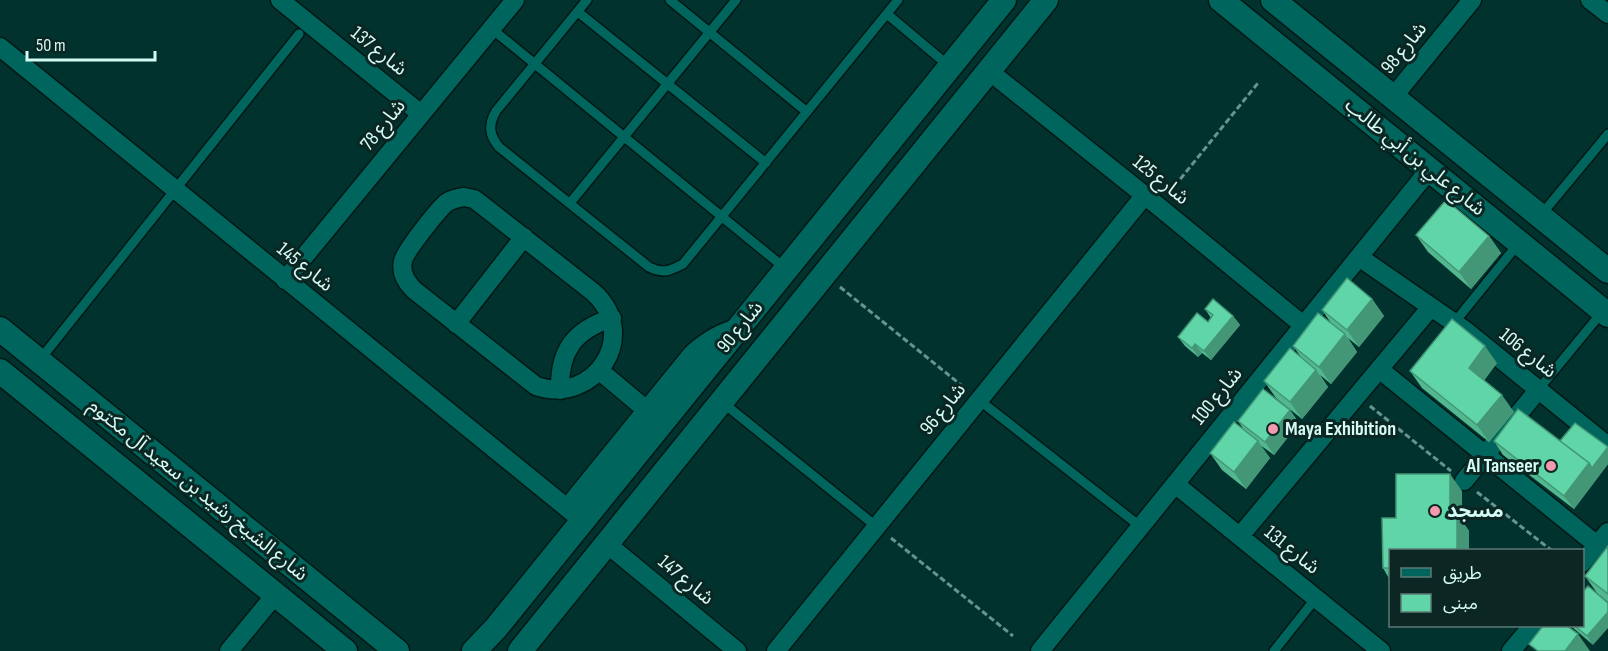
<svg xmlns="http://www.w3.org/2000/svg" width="1608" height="651" font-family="'Sofia Sans Condensed','Noto Sans Arabic',sans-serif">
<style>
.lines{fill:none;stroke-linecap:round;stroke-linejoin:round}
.service-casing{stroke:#001815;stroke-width:12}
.minor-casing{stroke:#001815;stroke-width:21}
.tertiary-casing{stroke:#001815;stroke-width:27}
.path{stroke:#68938e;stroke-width:3;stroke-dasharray:6 3;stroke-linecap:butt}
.service{stroke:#00665d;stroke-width:9}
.minor{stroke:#00665d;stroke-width:18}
.tertiary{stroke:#00665d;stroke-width:24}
.wall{fill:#53b890}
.shaded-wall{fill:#439676}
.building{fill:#60d6a8;stroke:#439676;stroke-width:1.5}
.poi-dot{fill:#f29aae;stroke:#0c2623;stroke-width:2}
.labels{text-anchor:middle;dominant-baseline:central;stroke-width:6;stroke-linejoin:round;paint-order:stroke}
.street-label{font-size:20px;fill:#d4fbf4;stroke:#0c2623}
.poi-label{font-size:20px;font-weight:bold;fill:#d4fbf4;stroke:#0c2623;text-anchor:start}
</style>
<rect width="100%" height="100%" fill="#02322e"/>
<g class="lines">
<defs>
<path id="service" d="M587,0l-91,111c-8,14 -7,24 3,36l150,120c15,7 20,4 34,-3l215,-264
M670,0l137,112
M578,12l188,151
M887,14l62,52
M492,29l294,240
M570,203l166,-203
M1541,215l67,-81
M1454,323l64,-79
M39,361l260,-327
M1538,390l65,-79
M979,400l162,127
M722,402l155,125
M1274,651l42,-53"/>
<path id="minor" d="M280,0l141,114
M1590,0l18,14
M0,47l583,474
M989,71l169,135 145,119
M1393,97l79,-97
M464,197l10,2 8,6 111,87c48,42 2,114 -57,94l-122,-96c-8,-8 -14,-17 -11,-29 2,-10 35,-51 43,-58 6,-4 11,-5 18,-6z
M1359,257l107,74 142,115
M285,280l230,-280
M456,324l68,-87
M1379,369l218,176
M600,371l56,47
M560,390c-1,-39 14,-60 52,-72
M1464,481l74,-91
M1175,484l206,167
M567,508l125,-154c15,-14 29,-22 49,-27
M1240,536l191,-229
M607,544l130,107
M1582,563l26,-31
M229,651l46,-56
M776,651l369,-456
M1040,651l390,-482
M1511,651l21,-25"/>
<path id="tertiary" d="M1221,0l387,315
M1273,0l335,271
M0,329l397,322
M0,371l345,280
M474,651l22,-23 508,-628
M520,651l526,-651"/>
</defs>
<use href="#service" class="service-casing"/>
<use href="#minor" class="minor-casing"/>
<use href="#tertiary" class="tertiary-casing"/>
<path class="path" d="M1169,193l89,-110
M840,287l126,102
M1370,406l81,65
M1477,492l74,58
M891,538l122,98"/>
<use href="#service" class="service"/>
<use href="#minor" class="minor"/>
<use href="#tertiary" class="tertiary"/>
</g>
<path class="wall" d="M1416,235l73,1 12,17 -30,36 -43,-37z
M1372,299l12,17 -25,31 -11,-9 9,14 -26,32 -11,-9 8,12 -26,32 -26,-21 -12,-17 37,-24 -8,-11 38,-23 -9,-13z
M1205,309l28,7 7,9 -29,35 -9,-7 -4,4 -13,-11 -7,-9 30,-15 3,-4z
M1497,363l-13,17 30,32 -25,30 -67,-54 -12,-17z
M1290,410l9,13 -25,32 -14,-10 10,13 -24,31 -24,-19 -12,-17 34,-23 -6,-9z
M1494,441h66l48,6v17l-34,45 -71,-54z
M1462,491v30l7,10v19h-79v30l-7,-12 13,-50z
M1608,546v56l-11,-9 -12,-17z
M1571,626h11l11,19z"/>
<path class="shaded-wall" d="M1489,236l12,17 -30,36 -12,-17z
M1372,299l12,17 -25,31 -12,-17z
M1233,316l7,9 -29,35 -7,-9z
M1345,334l12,18 -26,32 -12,-17z
M1195,344l7,9 -4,4 -6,-9z
M1485,346l12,17 -16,22 -12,-17z
M1316,370l12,17 -26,32 -12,-17z
M1502,395l12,17 -25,30 -12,-17z
M1290,410l9,13 -25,32 -9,-13z
M1258,441l12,17 -24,31 -12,-17z
M1608,447v17l-34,45 -10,-13 25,-33z
M1450,474l12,17v30l7,10v19h-12l-7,-36z
M1608,612v16l-15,17 -6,-9z
M1578,634l12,17h-25z"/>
<path class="building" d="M1446,200l43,36 -30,36 -43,-37z
M1347,278l25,21 -25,31 -25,-20z
M1213,299l20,17 -29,35 -9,-7 -3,4 -14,-11 19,-24 11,9 5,-7 -8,-6z
M1318,313l27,21 -26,33 -26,-21z
M1452,319l33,27 -16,22 33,27 -25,30 -67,-54z
M1290,348l26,22 -26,32 -26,-21z
M1263,389l27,21 -25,32 -27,-21z
M1518,409l71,54 -25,33 -70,-55z
M1234,422l24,19 -24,31 -24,-19z
M1575,423l33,24 -16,21 -3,-5 -29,-22z
M1396,474h54v40h7v36h-67v18h-7l-1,-50h14z
M1608,546v48l-23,-18z
M1588,586l20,17v9l-21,24 -12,-10h7v-33z
M1543,626h24l11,8 -13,17h-27l-9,-7z"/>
<g class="poi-dot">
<circle cx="1273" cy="429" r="6"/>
<circle cx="1551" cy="466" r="6"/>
<circle cx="1435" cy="511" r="6"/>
</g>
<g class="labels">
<g class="street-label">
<text transform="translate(1404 48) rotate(-51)">شارع 98</text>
<text transform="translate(379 51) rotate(39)">شارع 137</text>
<text transform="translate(383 125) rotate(-51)">شارع 78</text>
<text transform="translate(1415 157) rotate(39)">شارع علي بن أبي طالب</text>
<text transform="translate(1161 180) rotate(39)">شارع 125</text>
<text transform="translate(305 267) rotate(39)">شارع 145</text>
<text transform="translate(740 327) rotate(-51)">شارع 90</text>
<text transform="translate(1528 353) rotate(39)">شارع 106</text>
<text transform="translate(1217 396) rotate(-51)">شارع 100</text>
<text transform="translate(943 409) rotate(-51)">شارع 96</text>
<text transform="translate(198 490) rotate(39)">شارع الشيخ رشيد بن سعيد آل مكتوم</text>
<text transform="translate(1292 550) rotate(39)">شارع 131</text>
<text transform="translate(686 580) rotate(40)">شارع 147</text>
</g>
<g class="poi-label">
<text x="1285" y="429">Maya Exhibition</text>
<text x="1539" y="466" text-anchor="end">Al Tanseer</text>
<text x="1447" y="511">مسجد</text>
</g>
</g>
<rect x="1389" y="549" width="195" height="78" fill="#0c2623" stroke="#5c7b77" stroke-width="1.5"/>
<rect x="1401" y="568" width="30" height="9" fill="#00665d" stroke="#5c7b77" stroke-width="1.5"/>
<text x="1443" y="579" font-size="18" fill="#d4fbf4">طريق</text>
<rect x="1401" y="594" width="30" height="18" fill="#60d6a8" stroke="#5c7b77" stroke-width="1.5"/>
<text x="1443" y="609" font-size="18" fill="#d4fbf4">مبنى</text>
<path d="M27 51v9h128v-9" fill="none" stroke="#d4fbf4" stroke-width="3"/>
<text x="36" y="51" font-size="18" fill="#d4fbf4" stroke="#0c2623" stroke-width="4.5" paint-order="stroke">50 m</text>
</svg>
